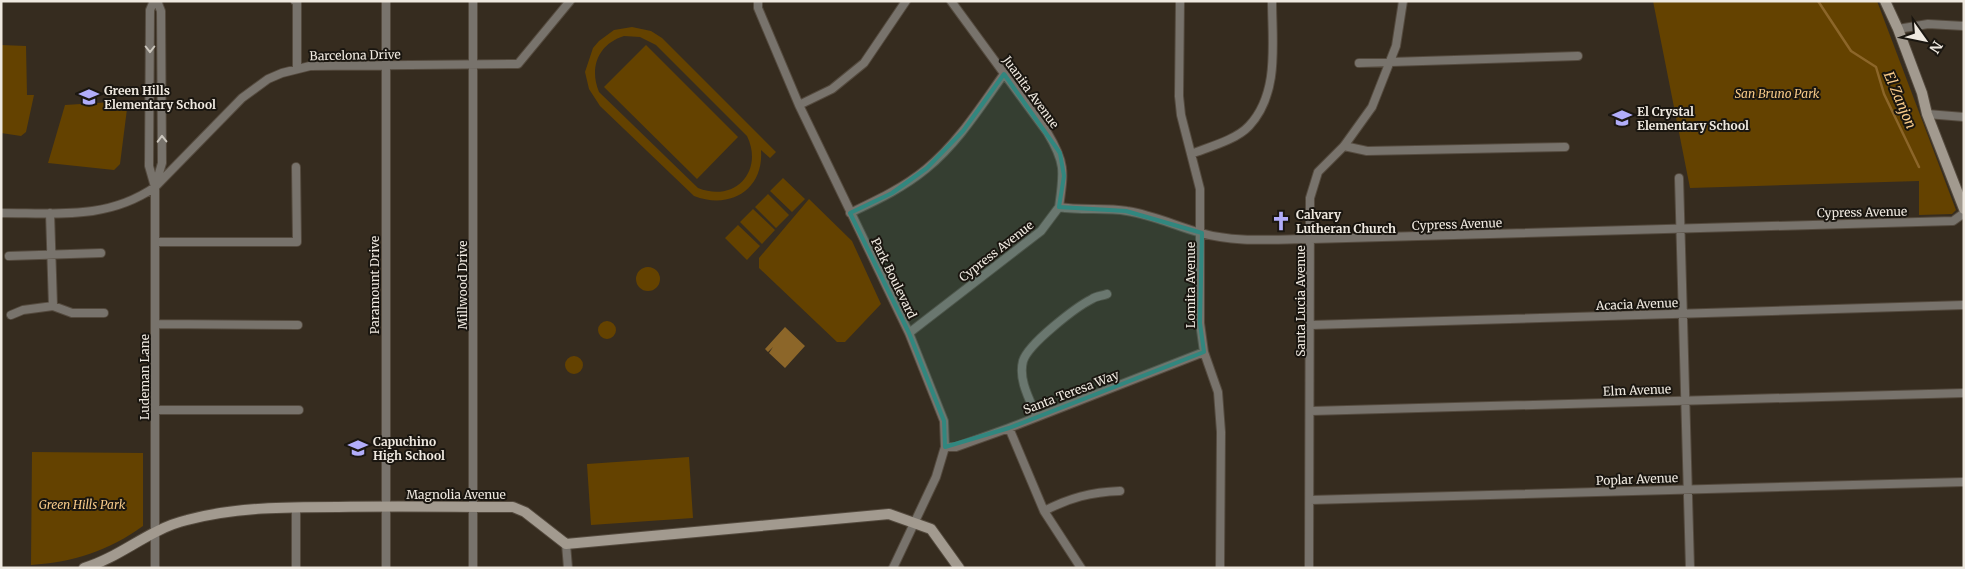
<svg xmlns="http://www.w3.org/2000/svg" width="1965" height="569" font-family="Merriweather,serif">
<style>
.green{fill:#644200;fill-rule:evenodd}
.water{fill:#8c6629}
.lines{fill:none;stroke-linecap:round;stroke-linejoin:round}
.stream{stroke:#8c6629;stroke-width:2.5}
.minor-casing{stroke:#544a3e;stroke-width:10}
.secondary-casing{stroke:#544a3e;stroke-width:12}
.minor{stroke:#78736c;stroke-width:8}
.secondary{stroke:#a29a8f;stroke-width:10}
.oneway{stroke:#cbc6bd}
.marked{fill:#31877f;fill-opacity:0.2;stroke:#31877f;stroke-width:4;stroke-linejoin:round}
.labels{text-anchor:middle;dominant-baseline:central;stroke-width:4;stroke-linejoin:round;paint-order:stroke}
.street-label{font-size:12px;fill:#efe9e0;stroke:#1a1610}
.poi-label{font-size:12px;font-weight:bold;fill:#efe9e0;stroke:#1a1610;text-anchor:start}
.park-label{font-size:12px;font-style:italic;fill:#f6c988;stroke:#1a1610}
.water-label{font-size:14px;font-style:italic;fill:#f9cb8a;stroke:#1a1610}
</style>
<rect width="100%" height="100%" fill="#362c1f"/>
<path class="green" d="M1653,1h224l79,209 -4,4 -33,1v-34l-229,7z
M632,27l19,4 11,7 114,114 -6,6 -9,-8c3,40 -31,60 -67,46l-94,-90 -11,-17 -4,-17 8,-24 6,-7 15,-11zM624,36l16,1 16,8 91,91c17,35 -12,67 -49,52l-99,-96c-10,-24 -1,-48 25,-56z
M1,45l25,1 1,49h7l-8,37 -5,4 -20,-3z
M646,45l92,92 -41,42 -93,-92z
M128,101l-8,63 -6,6 -66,-7 17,-58z
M783,178l22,21 -13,13 -22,-21z
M768,194l21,21 -13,13 -21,-21z
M809,199l43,42 29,63 -36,38h-8l-78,-74v-10z
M753,209l22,21 -13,14 -22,-22z
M738,225l22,21 -13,14 -22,-22z
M636 279a12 12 0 1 1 24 0a12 12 0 1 1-24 0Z
M598 330a9 9 0 1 1 18 0a9 9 0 1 1-18 0Z
M565 365a9 9 0 1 1 18 0a9 9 0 1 1-18 0Z
M32,452l111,1v73c-35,25 -69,36 -112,39z
M689,457l4,61 -102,7 -4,-61z"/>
<path class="water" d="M785,327l20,19 -20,22 -16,-15 4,-6 -5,5 -3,-3z"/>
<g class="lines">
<path class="stream" d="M1818,1l33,50 25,16 8,27 35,73"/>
<defs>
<path id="minor" d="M154,1l-4,9 -1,156 6,21
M295,1l2,1v66
M473,1v567
M758,1v7l41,97 110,228 35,88 1,26 -9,30 -43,91
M951,1l96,131c19,31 17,40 12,75
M1180,1l-1,95 2,19 19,74v134l4,29 14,40 3,40 -1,136
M1898,29l30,-5 36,2
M1359,63l219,-7
M799,105l33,-16 32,-26 42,-62
M1927,114l37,3
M1344,146l23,5 198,-4
M1191,154c18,-7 45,-14 58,-28 31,-33 23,-84 23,-125
M1679,178l11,390
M1,213c56,0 106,7 154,-26l87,-89 26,-19 14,-6 28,-7 208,-2 52,-63
M50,213l3,93
M850,213c27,-13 53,-25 76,-44 32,-26 55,-63 78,-95
M156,242h141l-1,-75
M9,256l92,-3
M11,315l12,-5 30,-4 19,7h32
M155,324l143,1
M1311,325l653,-20
M909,333l132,-102 18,-24c22,4 46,0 68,4 26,4 49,15 74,22 34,10 75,6 110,6l642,-18 11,-8
M155,410h144
M1311,411l653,-18
M1037,417c-7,-17 -19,-37 -14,-56 5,-17 53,-54 69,-62 4,-3 10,-3 15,-5
M1009,428l35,83 37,57
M945,447h11l53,-19 195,-76
M1310,500l654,-18
M296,507v61
M1044,511c25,-13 47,-19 76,-20
M566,544l2,24
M155,568v-381l7,-24 -1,-152 -4,-10
M386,568v-567
M1309,568l1,-370 8,-26 26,-26 28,-39 24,-61 7,-45"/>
<path id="secondary" d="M1885,1l13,28 24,64 5,21 37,95
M84,568c37,-11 65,-39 103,-48 48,-13 101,-13 151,-13 58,-1 116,0 175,0l12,5 41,32 323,-30 42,15 28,39"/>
</defs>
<use href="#minor" class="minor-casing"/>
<use href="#secondary" class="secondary-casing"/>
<use href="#minor" class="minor"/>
<use href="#secondary" class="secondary"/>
</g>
<defs><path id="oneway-chevron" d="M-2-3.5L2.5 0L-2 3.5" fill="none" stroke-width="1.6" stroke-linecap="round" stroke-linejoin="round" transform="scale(1.25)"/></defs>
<g class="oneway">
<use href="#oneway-chevron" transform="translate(150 49) rotate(90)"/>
<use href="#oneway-chevron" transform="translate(162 139) rotate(-91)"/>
</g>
<path class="marked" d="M1004,74l56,79 4,23 -5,31 67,4 76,22 -2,90 4,29 -195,76 -64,19 -1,-26 -35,-88 -59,-120 42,-20 35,-25 36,-37z"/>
<defs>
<symbol id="school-bare" viewBox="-9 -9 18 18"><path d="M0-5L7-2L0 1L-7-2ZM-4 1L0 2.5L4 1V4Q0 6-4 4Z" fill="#b1adfa" stroke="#1a1610" stroke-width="2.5" paint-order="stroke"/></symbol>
<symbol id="church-bare" viewBox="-9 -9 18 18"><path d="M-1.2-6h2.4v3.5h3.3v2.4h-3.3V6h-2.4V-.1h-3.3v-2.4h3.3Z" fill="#b1adfa" stroke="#1a1610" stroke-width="2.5" paint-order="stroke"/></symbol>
</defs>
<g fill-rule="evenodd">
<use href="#school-bare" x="75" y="83" width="28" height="28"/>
<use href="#school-bare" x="1608" y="104" width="28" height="28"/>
<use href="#church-bare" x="1267" y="207" width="28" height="28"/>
<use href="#school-bare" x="344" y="434" width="28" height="28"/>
</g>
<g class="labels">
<g class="street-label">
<text transform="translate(355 55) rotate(-1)">Barcelona Drive</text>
<text transform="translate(1031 92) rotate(54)">Juanita Avenue</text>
<text transform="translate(1862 212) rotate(-1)">Cypress Avenue</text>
<text transform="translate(1457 224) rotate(-2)">Cypress Avenue</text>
<text transform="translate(996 251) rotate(-38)">Cypress Avenue</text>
<text transform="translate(894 278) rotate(64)">Park Boulevard</text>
<text transform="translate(374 285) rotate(-90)">Paramount Drive</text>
<text transform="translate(462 285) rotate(-90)">Millwood Drive</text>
<text transform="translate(1190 285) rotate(-90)">Lomita Avenue</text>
<text transform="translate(1300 301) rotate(-90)">Santa Lucia Avenue</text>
<text transform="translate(1637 304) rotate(-2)">Acacia Avenue</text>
<text transform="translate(144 377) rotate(-90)">Ludeman Lane</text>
<text transform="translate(1637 390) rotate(-2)">Elm Avenue</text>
<text transform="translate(1071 392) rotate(-21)">Santa Teresa Way</text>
<text transform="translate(1637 479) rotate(-2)">Poplar Avenue</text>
<text x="456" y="494">Magnolia Avenue</text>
</g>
<g class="poi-label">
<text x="104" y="90">Green Hills<tspan x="104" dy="14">Elementary School</tspan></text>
<text x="1637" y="111">El Crystal<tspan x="1637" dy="14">Elementary School</tspan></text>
<text x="1296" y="214">Calvary<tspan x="1296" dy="14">Lutheran Church</tspan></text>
<text x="373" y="441">Capuchino<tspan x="373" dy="14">High School</tspan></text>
</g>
<g class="park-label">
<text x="1777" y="93">San Bruno Park</text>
<text x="82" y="504">Green Hills Park</text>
</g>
<g class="water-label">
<text transform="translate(1900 100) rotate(67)">El Zanjon</text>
</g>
</g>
<rect width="1965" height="569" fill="none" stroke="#efe9e0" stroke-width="5"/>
<g transform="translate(1925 40) rotate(123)" stroke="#1a1610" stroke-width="4" paint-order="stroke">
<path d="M0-4L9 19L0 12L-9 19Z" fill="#efe9e0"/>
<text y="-8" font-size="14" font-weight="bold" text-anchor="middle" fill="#efe9e0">N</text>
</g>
</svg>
